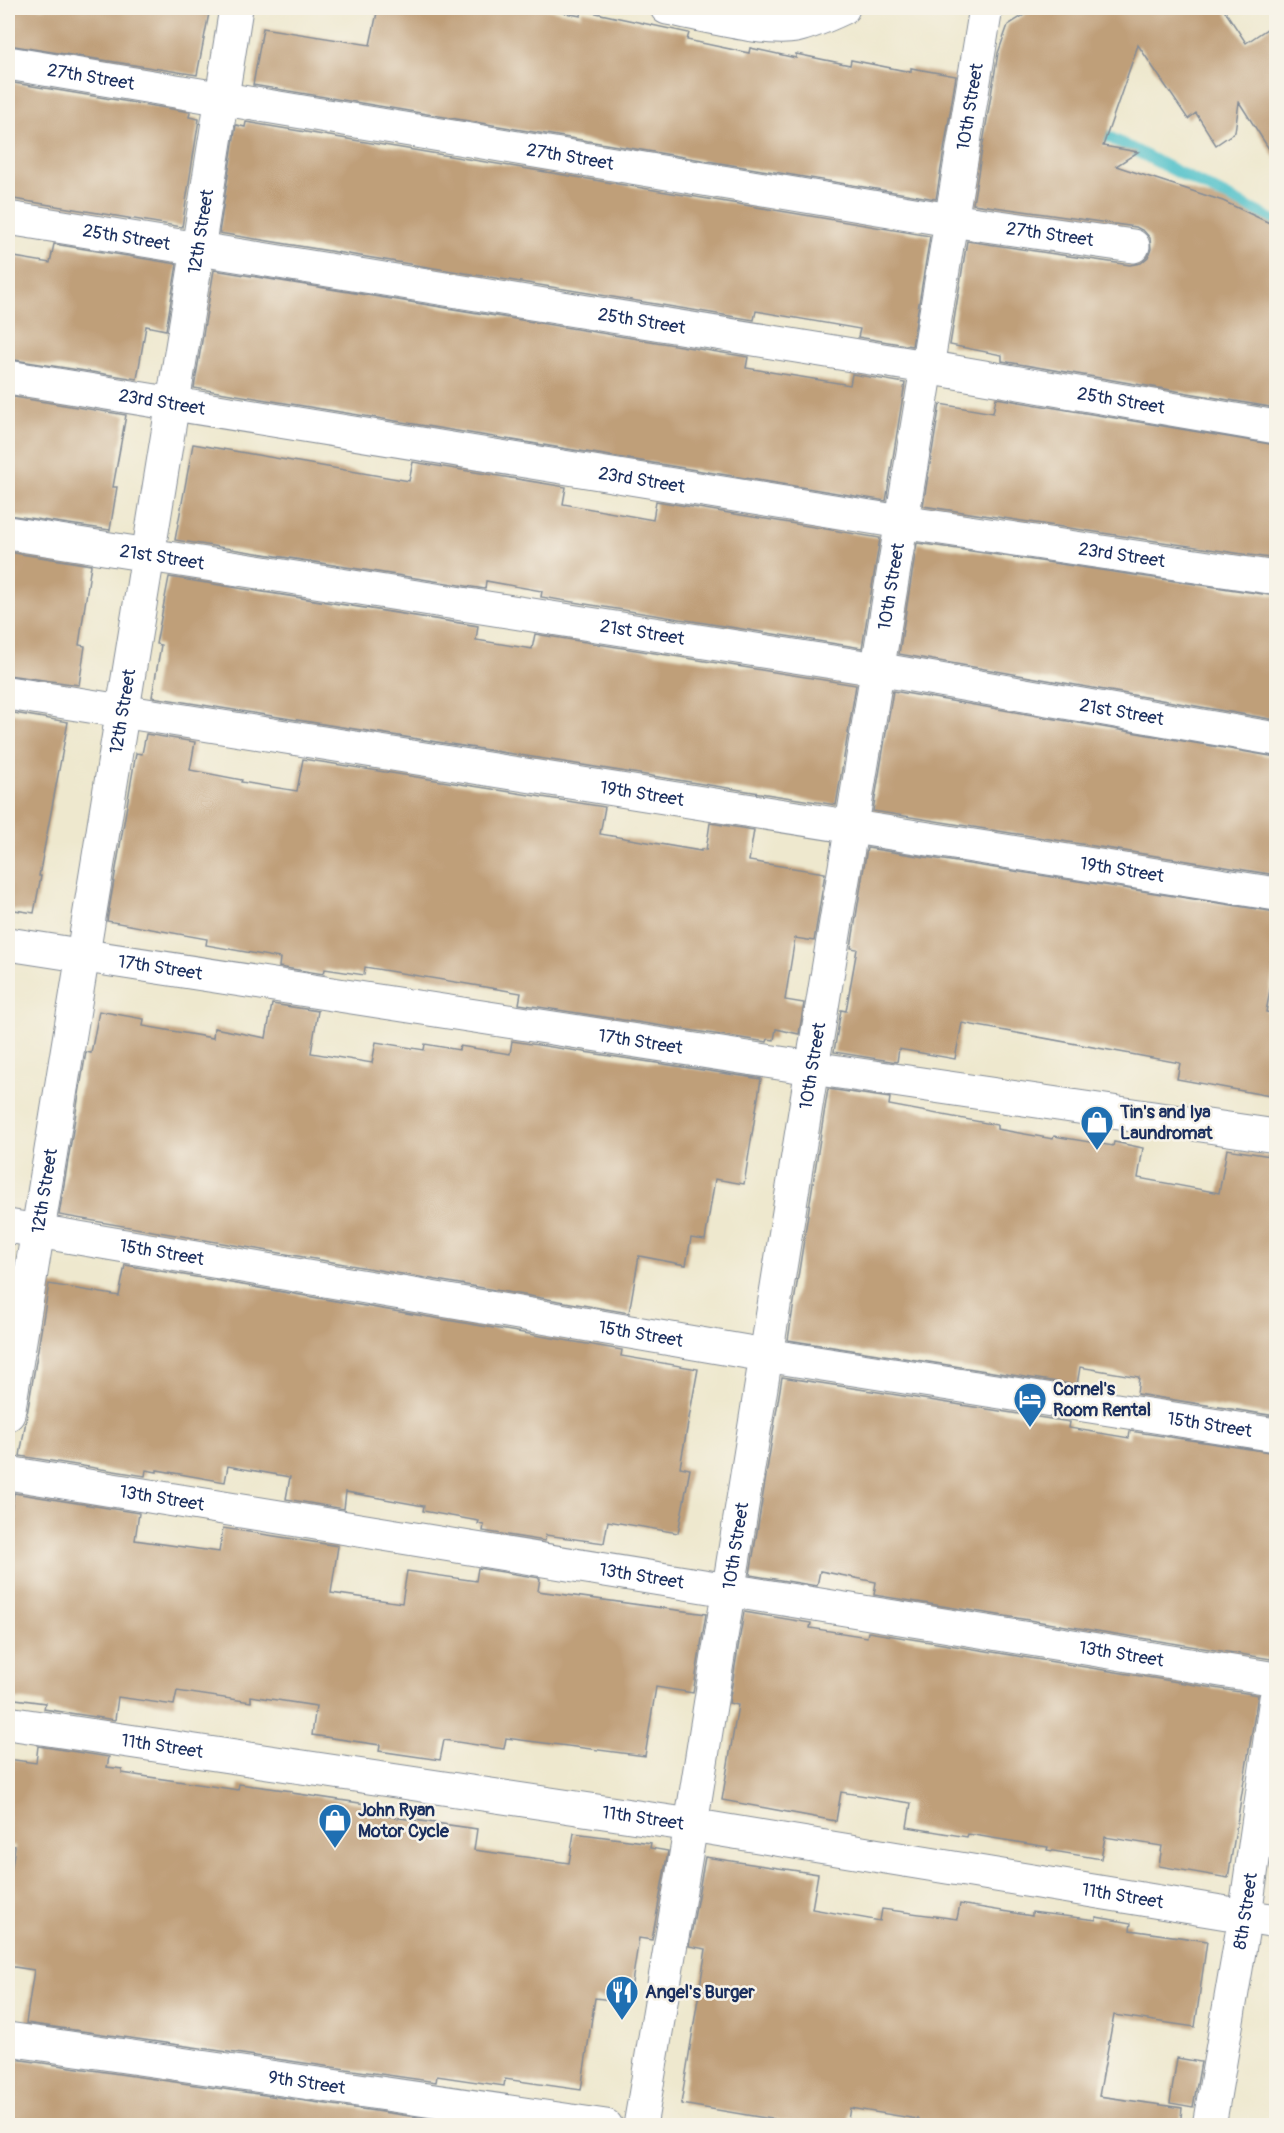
<svg xmlns="http://www.w3.org/2000/svg" width="1284" height="2133" font-family="Pangolin,sans-serif">
<style>
.lines{fill:none;stroke-linecap:round;stroke-linejoin:round}
.stream{stroke:#55c2cb;stroke-width:12}
.building{fill:#bf9f79}
.minor-casing{stroke:#848c96;stroke-width:35}
.minor{stroke:#fff;stroke-width:33}
.labels{text-anchor:middle;dominant-baseline:central;stroke-width:5;stroke-linejoin:round;paint-order:stroke}
.street-label{font-size:18px;fill:#1b2f5e;stroke:#f7f3e8}
.poi-label{font-size:18px;font-weight:bold;fill:#1b2f5e;stroke:#f7f3e8;text-anchor:start}
</style>
<rect width="100%" height="100%" fill="#f7f3e8"/>
<filter id="ink" filterUnits="userSpaceOnUse"><feTurbulence type="fractalNoise" baseFrequency=".0167" numOctaves="2"/><feDisplacementMap in="SourceGraphic" scale="12" xChannelSelector="R" yChannelSelector="G"/><feConvolveMatrix kernelMatrix="1 2 1 2 8 2 1 2 1" color-interpolation-filters="sRGB"/></filter>
<filter id="wash" filterUnits="userSpaceOnUse"><feTurbulence type="fractalNoise" baseFrequency=".008" numOctaves="4" result="noise"/><feDisplacementMap in="SourceGraphic" scale="24" xChannelSelector="R" yChannelSelector="G"/><feGaussianBlur stdDeviation="1.35" result="paint"/><feColorMatrix in="noise" values="0 0 0 0 0 0 0 0 0 0 0 0 0 0 0 0 0 1.4 0 .05"/><feComposite in="paint" operator="in"/></filter>
<g filter="url(#wash)">
<rect width="100%" height="100%" fill="#eee8ce"/>
<g class="lines">
<path class="stream" d="M1093,129l183,93"/>
</g>
<g id="blocks">
<path class="building" d="M8,8h202l-13,67 -189,-30z
M378,8h162l41,8 1,-6 107,23 -2,7 62,13 1,-5 46,10v-4l54,11 1,-5 60,12v-4l45,8 -20,123 -683,-114 10,-57 107,17z
M1035,8h188l23,35 30,-20v137l-37,-58 -4,30 -19,13 -20,-32 -8,6 -50,-74 -35,101 35,6 -22,14 107,35 53,25v182l-274,-47v-6l-52,-10 17,-104 163,24 11,-2 7,-6 3,-8 -1,-11 -6,-7 -8,-4 -163,-23 25,-151 10,-28z
M8,82l182,30 -1,5 10,2 -17,108 -174,-29z
M246,122l684,114 -18,110 -54,-9 2,-8 -104,-18 -2,9 -535,-87 17,-108 9,2z
M54,244l123,20 -11,66 -20,-4 -9,53 -129,-20v-103l42,7z
M214,270l534,87 -2,11 104,17 2,-11 53,9 -19,118 -692,-113z
M8,396l118,19 -13,72h4l-7,43 -102,-15z
M996,398l280,47v114l-353,-53 17,-102 53,9z
M193,444l216,37 4,-19 153,25 -3,17 90,16 3,-19 224,37 -18,110 -321,-51 1,-6 -56,-10 -1,8 -310,-49z
M917,543l359,53v124l-377,-66z
M8,552l83,13 -12,80 6,1 -6,39 -71,-10z
M169,577l309,49 -2,14 56,9 3,-15 321,51 -20,120 -684,-108 9,-52 -5,-1z
M893,691l383,66v118l-403,-64z
M8,712l60,10 -29,154h2l-7,37 -26,-4z
M146,734l49,8 -5,28 52,10 -1,2 56,9 6,-32 302,48 -5,27 101,17v-2l5,1 4,-27 44,7 -5,31 76,12 -11,68 -19,-3 -10,62 19,3 -5,31 -23,-5 -2,11 -6,-1 -1,3 -248,-38 2,-11 -156,-26 -1,8 -39,-6 -1,5 -45,-7 1,-9 -74,-13 1,-6 -100,-18 29,-168 6,1z
M867,848l409,64v46l-10,54 10,2v83l-99,-18 3,-16 -218,-40 -7,36 -56,-10 -2,13 -63,-10 7,-42 5,1 11,-62 -6,-1z
M272,1004l46,7 -7,42 61,10 4,-21 48,8 1,-6 34,6 1,-4 50,8 2,-13 249,38 -17,105 -29,-5 -10,61 -14,-2 -5,27 -47,-9 -10,57 -570,-98 27,-163 5,1 8,-42 45,8 -1,7 70,12 1,-10 52,10z
M828,1089l62,9 -1,7 108,20v4l56,10 1,-3 59,10 1,-4 29,6 -5,30 81,15 8,-44 49,8v259l-139,-22 2,-17 -59,-10 -3,18 -289,-45z
M125,1265l497,85 -1,6 77,13 -18,98 10,2 -12,64 -70,-12 -4,22 -58,-8 -1,6 -62,-10 1,-6 -6,-1 1,-3 -56,-10 1,-5 -78,-14 -2,17 -58,-10 4,-22 -62,-11 -3,16 -68,-12v2l-11,-2 -1,6 -125,-20 29,-172 70,12z
M782,1377l288,45 -1,6 60,10 1,-7 146,22v177l-5,29 -397,-64 2,-13 -56,-11 -3,15 -67,-11z
M14,1493l125,20 -4,27 84,12 4,-24 115,18 -7,47 71,10 5,-32 69,10 2,-13 62,10 -2,13 168,23 -13,79 -37,-6 -11,69 -139,-18 -2,11 -60,-9 -4,20 -61,-9 1,-6 -68,-10 4,-29 -65,-10v6l-74,-11 -3,14 -56,-8 -3,23 -71,-11 1,-6 -37,-5v-167z
M744,1612l67,11 -1,5 57,9 1,-5 390,63 -30,183 -69,-12 3,-20 -57,-9 -4,22 -54,-9 1,-3 -80,-13 -1,3 -60,-10 4,-24 -70,-11 -5,29 -114,-21 16,-95 -9,-2z
M38,1746l71,11 -2,10 15,2v4l116,17 1,-6 53,7v2l74,11 -1,9 112,16 -3,21 95,13 5,-30 77,10 -1,5 18,3 -16,89 -13,-2 -10,64 -34,-4 -14,92 -76,-11 -1,7 -67,-10 -1,6 -410,-59 8,-53 -26,-4v-71l7,-49 -7,-1v-86l28,4z
M705,1857l113,17 -6,35 68,12 2,-12 75,10 3,-15 72,12v-4l64,8v-3l35,6 -1,7 77,11 -12,86 -81,-12 -15,81 83,12 -2,18h-263l1,-7 -68,-11 -3,18h-33l-133,-22 25,-155 -17,-3z
M8,2058l422,61 -1,7h-421z
M1177,2058l24,4 -8,45 -23,-4z"/>
</g>
</g>
<g filter="url(#ink)">
<use href="#blocks" fill-opacity="0" stroke="#848c96" stroke-width="1.5"/>
<g class="lines">
<defs>
<g id="minor">
<path d="M667,8c33,6 98,24 129,18 17,-4 32,-11 47,-18"/>
<path id="s1" d="M8,63l942,157 183,26"/>
<path id="s2" d="M8,218l918,149 350,60"/>
<path id="s3" d="M8,377l893,145 375,56"/>
<path id="s4" d="M8,533l869,136 399,70"/>
<path id="s5" d="M8,693l1268,201"/>
<path id="s6" d="M8,944l804,124 464,68"/>
<path id="s7" d="M8,1226l757,129 511,80"/>
<path id="s8" d="M8,1414l190,-1165 38,-241"/>
<path id="s9" d="M8,1473l1268,206"/>
<path id="s10" d="M8,1723l683,102 585,96"/>
<path id="s11" d="M8,2039l598,87"/>
<path id="s12" d="M640,2126l51,-301 121,-757 174,-1060"/>
<path id="s13" d="M1209,2126l36,-210 31,-218"/>
</g>
</defs>
<use href="#minor" class="minor-casing"/>
<use href="#minor" class="minor"/>
</g>
</g>
<defs>
<symbol id="shop-pin" viewBox="-11 -11 22 30"><path d="M0 17L-7.5 6A9.5 9.5 0 1 1 7.5 6Z" fill="#1f6fb2" stroke="#f7f3e8"/><path d="M-5-2.5h2.3a2.7 3.5 0 0 1 5.4 0H5L5.5 6h-11ZM-1.5-2.5h3a1.5 2.3 0 0 0-3 0Z" fill="#fff"/></symbol>
<symbol id="hotel-pin" viewBox="-11 -11 22 30"><path d="M0 17L-7.5 6A9.5 9.5 0 1 1 7.5 6Z" fill="#1f6fb2" stroke="#f7f3e8"/><path d="M-6-4.5h1.5V1H6V5H4.5V3h-9V5H-6ZM-4 0a1.8 1.8 0 1 1 3.6 0ZM.5 0V-2.5h3Q6-2.5 6 0Z" fill="#fff"/></symbol>
<symbol id="restaurant-pin" viewBox="-11 -11 22 30"><path d="M0 17L-7.5 6A9.5 9.5 0 1 1 7.5 6Z" fill="#1f6fb2" stroke="#f7f3e8"/><path d="M-5-6h1v4h1v-4h1v4h1v-4h1v5L-1.5 .5V6h-2V.5L-5-1ZM5-6V6H3V1.5H1.5Q1.5-4 5-6Z" fill="#fff"/></symbol>
</defs>
<g fill-rule="evenodd">
<use href="#shop-pin" x="1078" y="1103" width="38" height="52"/>
<use href="#hotel-pin" x="1011" y="1380" width="38" height="52"/>
<use href="#shop-pin" x="316" y="1801" width="38" height="52"/>
<use href="#restaurant-pin" x="603" y="1973" width="38" height="52"/>
</g>
<g class="labels">
<g class="street-label">
<text stroke="none"><textPath href="#s1" startOffset="84">27th Street</textPath></text>
<text stroke="none"><textPath href="#s12" startOffset="2046">10th Street</textPath></text>
<text stroke="none"><textPath href="#s1" startOffset="570">27th Street</textPath></text>
<text stroke="none"><textPath href="#s8" startOffset="1198">12th Street</textPath></text>
<text stroke="none"><textPath href="#s1" startOffset="1056">27th Street</textPath></text>
<text stroke="none"><textPath href="#s2" startOffset="120">25th Street</textPath></text>
<text stroke="none"><textPath href="#s2" startOffset="642">25th Street</textPath></text>
<text stroke="none"><textPath href="#s2" startOffset="1128">25th Street</textPath></text>
<text stroke="none"><textPath href="#s3" startOffset="156">23rd Street</textPath></text>
<text stroke="none"><textPath href="#s3" startOffset="642">23rd Street</textPath></text>
<text stroke="none"><textPath href="#s3" startOffset="1128">23rd Street</textPath></text>
<text stroke="none"><textPath href="#s4" startOffset="156">21st Street</textPath></text>
<text stroke="none"><textPath href="#s12" startOffset="1560">10th Street</textPath></text>
<text stroke="none"><textPath href="#s4" startOffset="642">21st Street</textPath></text>
<text stroke="none"><textPath href="#s8" startOffset="712">12th Street</textPath></text>
<text stroke="none"><textPath href="#s4" startOffset="1128">21st Street</textPath></text>
<text stroke="none"><textPath href="#s5" startOffset="642">19th Street</textPath></text>
<text stroke="none"><textPath href="#s5" startOffset="1128">19th Street</textPath></text>
<text stroke="none"><textPath href="#s6" startOffset="154">17th Street</textPath></text>
<text stroke="none"><textPath href="#s6" startOffset="640">17th Street</textPath></text>
<text stroke="none"><textPath href="#s12" startOffset="1074">10th Street</textPath></text>
<text stroke="none"><textPath href="#s8" startOffset="226">12th Street</textPath></text>
<text stroke="none"><textPath href="#s7" startOffset="156">15th Street</textPath></text>
<text stroke="none"><textPath href="#s7" startOffset="642">15th Street</textPath></text>
<text stroke="none"><textPath href="#s7" startOffset="1218">15th Street</textPath></text>
<text stroke="none"><textPath href="#s9" startOffset="156">13th Street</textPath></text>
<text stroke="none"><textPath href="#s12" startOffset="588">10th Street</textPath></text>
<text stroke="none"><textPath href="#s9" startOffset="642">13th Street</textPath></text>
<text stroke="none"><textPath href="#s9" startOffset="1128">13th Street</textPath></text>
<text stroke="none"><textPath href="#s10" startOffset="156">11th Street</textPath></text>
<text stroke="none"><textPath href="#s10" startOffset="642">11th Street</textPath></text>
<text stroke="none"><textPath href="#s10" startOffset="1128">11th Street</textPath></text>
<text stroke="none"><textPath href="#s13" startOffset="218">8th Street</textPath></text>
<text stroke="none"><textPath href="#s11" startOffset="302">9th Street</textPath></text>
</g>
<g class="poi-label">
<text x="1120" y="1112">Tin's and Iya<tspan x="1120" dy="21">Laundromat</tspan></text>
<text x="1053" y="1389">Cornel's<tspan x="1053" dy="21">Room Rental</tspan></text>
<text x="358" y="1810">John Ryan<tspan x="358" dy="21">Motor Cycle</tspan></text>
<text x="645" y="1992">Angel's Burger</text>
</g>
</g>
<rect width="1284" height="2133" fill="none" stroke="#f7f3e8" stroke-width="30"/>
</svg>
